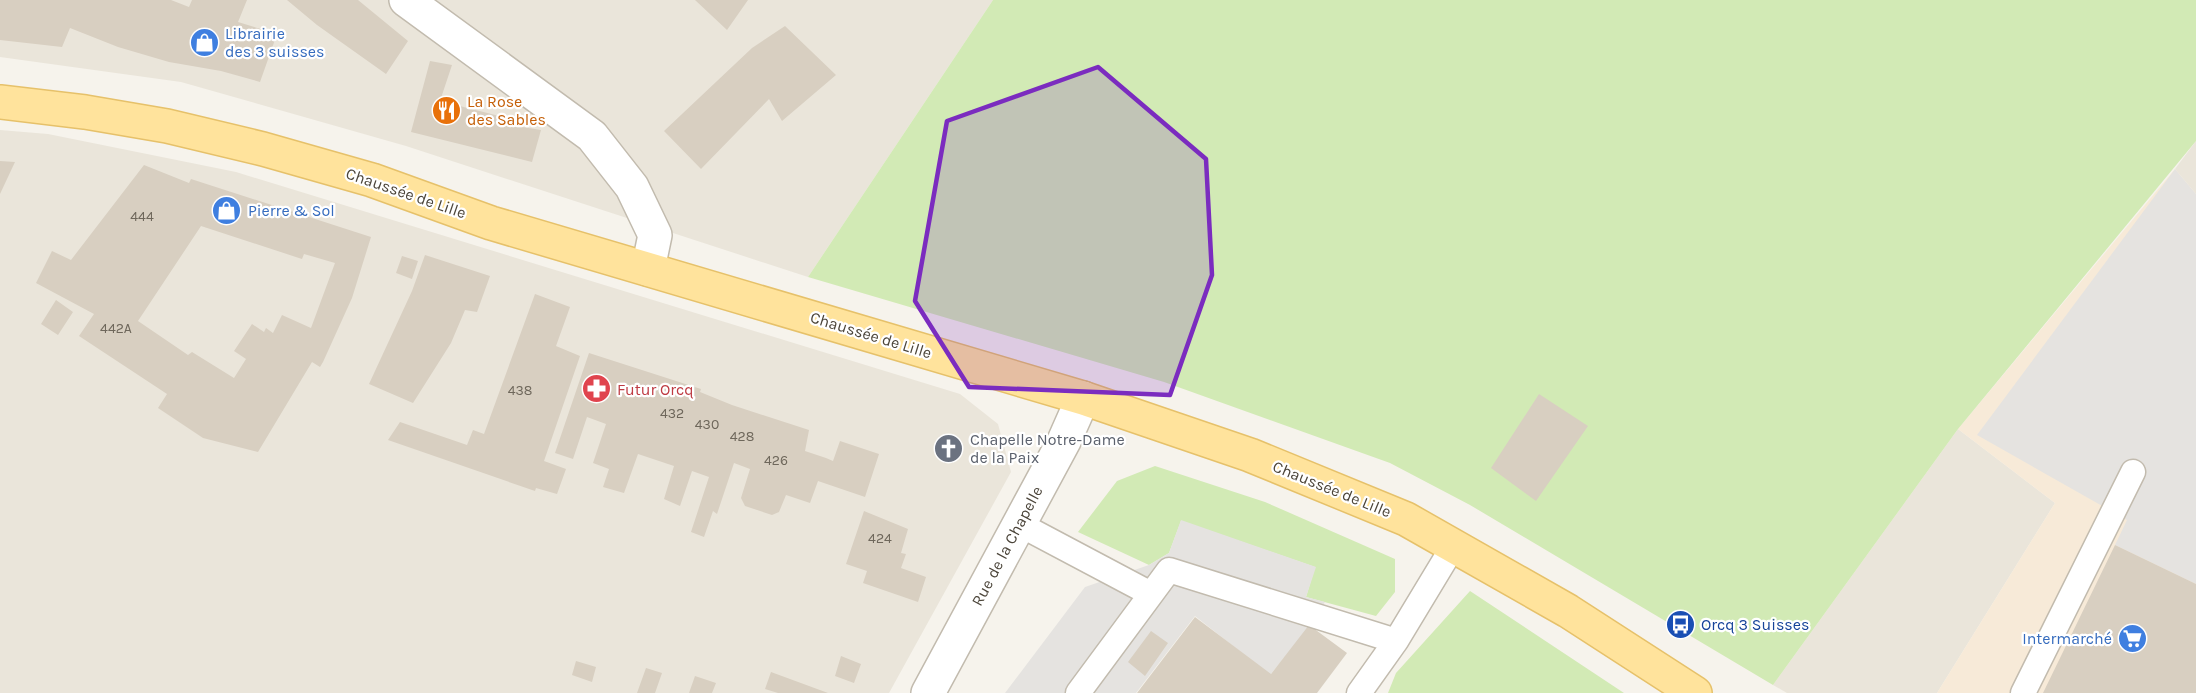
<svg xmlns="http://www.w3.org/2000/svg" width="2196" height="693" font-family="Karla,sans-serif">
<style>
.residential{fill:#eae5da}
.commercial{fill:#f7ead8}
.green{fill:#d2eab5}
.parking{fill:#e5e3e0}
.building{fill:#d8cfc1;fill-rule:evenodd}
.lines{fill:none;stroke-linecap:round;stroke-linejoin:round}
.service-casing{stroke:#c2bbae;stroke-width:27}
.minor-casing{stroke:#c2bbae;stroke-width:36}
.primary-casing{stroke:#e6c16a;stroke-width:36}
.service{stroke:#fff;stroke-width:24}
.minor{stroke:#fff;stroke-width:33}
.primary{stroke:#ffe39c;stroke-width:33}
.marked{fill:#7b2cbf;fill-opacity:0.2;stroke:#7b2cbf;stroke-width:4.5;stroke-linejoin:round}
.labels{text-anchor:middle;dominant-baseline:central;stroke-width:4.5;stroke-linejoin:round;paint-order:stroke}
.number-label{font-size:14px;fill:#6e675b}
.shop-label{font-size:16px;fill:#366cbe;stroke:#fff;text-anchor:start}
.food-label{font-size:16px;fill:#c56008;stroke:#fff;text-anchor:start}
.street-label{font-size:16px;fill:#4b4439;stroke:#fff}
.health-label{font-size:16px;fill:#be3a42;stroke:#fff;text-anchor:start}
.worship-label{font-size:16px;fill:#5b616d;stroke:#fff;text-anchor:start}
.transit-label{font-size:16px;fill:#164399;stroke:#fff;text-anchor:start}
</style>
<rect width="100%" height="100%" fill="#f6f3ec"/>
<path class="residential" d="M0,0h993l-185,277 -402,-131 -225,-64 -181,-25z
M0,130l48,4 188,38 724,222 38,30 13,48 -122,221h-889z
M2196,141v53l-21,-25z
M1958,429l97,74 -118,190h-150l-14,-8z"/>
<path class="commercial" d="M2175,169l21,25v499h-259l118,-190 -97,-74z"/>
<path class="green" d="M993,0h1203v141l-238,288 -185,256 -303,-180 -80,-42 -226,-81 -356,-105z
M1155,466l110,36 130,57v33l-19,24 -70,-19 9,-30 -134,-46 -12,32 -20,12 -71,-33 39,-51z
M1470,591l154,102h-236l8,-20z"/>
<path class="parking" d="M2175,169l21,25v390l-81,-39 12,-25 -150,-85z
M1181,520l135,47 -10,30 19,5 -14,23 -41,50 -75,-59 -59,77h-131l80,-106 64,-22 20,-12z"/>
<path class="building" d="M0,0h171l18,7 3,-7h55l-9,22 39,12 -17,48 -39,-11 -52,-9 -51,-15 -48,-19 -8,19 -62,-7z
M287,0h71l50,41 -22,33 -69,-49z
M695,0h53l-21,30z
M785,26l51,49 -54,46 -13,-22 -68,70 -37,-38 88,-83z
M430,61l22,4 -12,36 71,18 -1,6 31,5 -9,32 -121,-30z
M0,161l15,1 -15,32z
M144,165l45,18 2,-4 180,58 -19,61 -29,64 -3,5 -8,-5 -54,90 -55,-14 -45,-30 9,-14 -88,-58 15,-22 -58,-31 16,-32 19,9zM201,226l101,33 2,-5 31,9 -24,65 -29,-13 -9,18 -7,-5 -2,4 -12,-8 -18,27 12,8 -12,19 -42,-26 -4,3 -50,-34z
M425,255l65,21 -13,36 -12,-2 -14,33 -38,60 -44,-19 43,-93z
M402,256l16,5 -6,18 -16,-6z
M535,294l35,13 -14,39 24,10 -36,105 22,8 -9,25 -21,-6 -1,3 -147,-51 12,-18 67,23 6,-15 11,4z
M56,300l17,12 -15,23 -17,-11z
M589,353l112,36 -1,3 32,13 77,25 -4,21 21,7 7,3 7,-20 39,13 -14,43 -47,-16 -8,22 -24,-8 -7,17 -7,3 -27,-9 -4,-8 9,-29 -16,-6 -17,51 -4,-3 -9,26 -13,-5 18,-55 -17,-6 -12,35 -16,-7 10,-33 -36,-12 -14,39 -21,-6 6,-18 -16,-6 13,-39 -19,-7 -14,42 -18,-6z
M1539,394l49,32 -52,75 -45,-33z
M864,511l44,18 -7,24 5,1 -5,14 25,9 -8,25 -55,-19 4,-12 -21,-7z
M2115,545l81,39v109h-153z
M1195,617l76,57 38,-49 38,28 -30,40h-180z
M1151,631l17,12 -23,33 -17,-14z
M841,656l20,8 -7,19 -19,-7z
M576,661l20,6 -4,15 -20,-7z
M646,668l16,5 -7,20h-18z
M771,672l57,21h-50l-13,-4z
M695,676l21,7 -4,10h-23z"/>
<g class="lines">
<defs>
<path id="service" d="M1019,524l132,70
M1078,693l91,-123 227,71 58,-96
M1359,693l37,-52
M2023,693l110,-221"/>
<path id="minor" d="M406,0l186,136 40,51 23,48 -7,34
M928,693l136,-252 19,-43"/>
<path id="primary" d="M0,102l85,10 82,14 96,23 109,31 119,43 592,175 167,57 156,64 162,92 127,82"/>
</defs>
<use href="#service" class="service-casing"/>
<use href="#minor" class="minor-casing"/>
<use href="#primary" class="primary-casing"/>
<use href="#service" class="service"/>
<use href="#minor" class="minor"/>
<use href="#primary" class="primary"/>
</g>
<path class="marked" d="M1098,67l108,92 6,116 -42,120 -201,-8 -54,-86 32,-180z"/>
<defs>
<symbol id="shop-disc" viewBox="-11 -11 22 22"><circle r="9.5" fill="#3f7fe0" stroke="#fff"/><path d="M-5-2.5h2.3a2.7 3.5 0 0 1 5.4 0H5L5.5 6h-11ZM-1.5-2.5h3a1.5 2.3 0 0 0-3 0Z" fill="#fff"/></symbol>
<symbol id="restaurant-disc" viewBox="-11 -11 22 22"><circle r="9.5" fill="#e8710a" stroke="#fff"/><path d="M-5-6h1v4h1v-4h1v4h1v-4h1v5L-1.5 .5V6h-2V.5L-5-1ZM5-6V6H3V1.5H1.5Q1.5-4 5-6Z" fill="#fff"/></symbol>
<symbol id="pharmacy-disc" viewBox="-11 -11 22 22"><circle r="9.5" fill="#e0444e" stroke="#fff"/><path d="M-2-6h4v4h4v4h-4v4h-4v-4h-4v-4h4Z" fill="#fff"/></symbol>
<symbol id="church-disc" viewBox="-11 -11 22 22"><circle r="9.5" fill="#6b7280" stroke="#fff"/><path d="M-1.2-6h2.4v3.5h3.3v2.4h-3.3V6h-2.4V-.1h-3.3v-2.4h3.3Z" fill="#fff"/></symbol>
<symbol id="bus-disc" viewBox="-11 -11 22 22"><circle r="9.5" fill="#1a4fb4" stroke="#fff"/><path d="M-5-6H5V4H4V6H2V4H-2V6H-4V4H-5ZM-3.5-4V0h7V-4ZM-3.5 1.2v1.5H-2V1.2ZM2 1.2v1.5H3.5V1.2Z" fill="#fff"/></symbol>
<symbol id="supermarket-disc" viewBox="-11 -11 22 22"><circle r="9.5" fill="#3f7fe0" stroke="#fff"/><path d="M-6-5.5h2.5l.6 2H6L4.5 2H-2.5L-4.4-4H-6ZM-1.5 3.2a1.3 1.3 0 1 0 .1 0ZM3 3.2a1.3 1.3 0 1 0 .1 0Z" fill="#fff"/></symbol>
</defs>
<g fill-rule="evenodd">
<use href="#shop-disc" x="188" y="26" width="33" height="33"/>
<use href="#restaurant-disc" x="430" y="94" width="33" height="33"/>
<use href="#shop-disc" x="210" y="194" width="33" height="33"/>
<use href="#pharmacy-disc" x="580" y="372" width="33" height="33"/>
<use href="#church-disc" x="932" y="432" width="33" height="33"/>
<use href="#bus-disc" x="1664" y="608" width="33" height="33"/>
<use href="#supermarket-disc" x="2116" y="622" width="33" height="33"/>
</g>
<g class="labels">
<g class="number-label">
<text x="142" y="216">444</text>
<text x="116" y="328">442A</text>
<text x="520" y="390">438</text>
<text x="672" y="413">432</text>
<text x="707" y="424">430</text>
<text x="742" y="436">428</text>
<text x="776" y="460">426</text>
<text x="880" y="538">424</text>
</g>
<g class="shop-label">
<text x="225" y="33">Librairie<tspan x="225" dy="18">des 3 suisses</tspan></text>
<text x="248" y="210">Pierre &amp; Sol</text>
<text x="2112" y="638" text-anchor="end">Intermarché</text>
</g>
<g class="food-label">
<text x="467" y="101">La Rose<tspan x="467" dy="18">des Sables</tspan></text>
</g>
<g class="street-label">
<text transform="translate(406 193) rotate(19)">Chaussée de Lille</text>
<text transform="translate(871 335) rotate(17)">Chaussée de Lille</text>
<text transform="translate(1332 489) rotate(22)">Chaussée de Lille</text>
<text transform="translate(1007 546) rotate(-62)">Rue de la Chapelle</text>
</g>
<g class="health-label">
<text x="617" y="389">Futur Orcq</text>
</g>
<g class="worship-label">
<text x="970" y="439">Chapelle Notre-Dame<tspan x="970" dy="18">de la Paix</tspan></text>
</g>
<g class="transit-label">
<text x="1701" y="624">Orcq 3 Suisses</text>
</g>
</g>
</svg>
